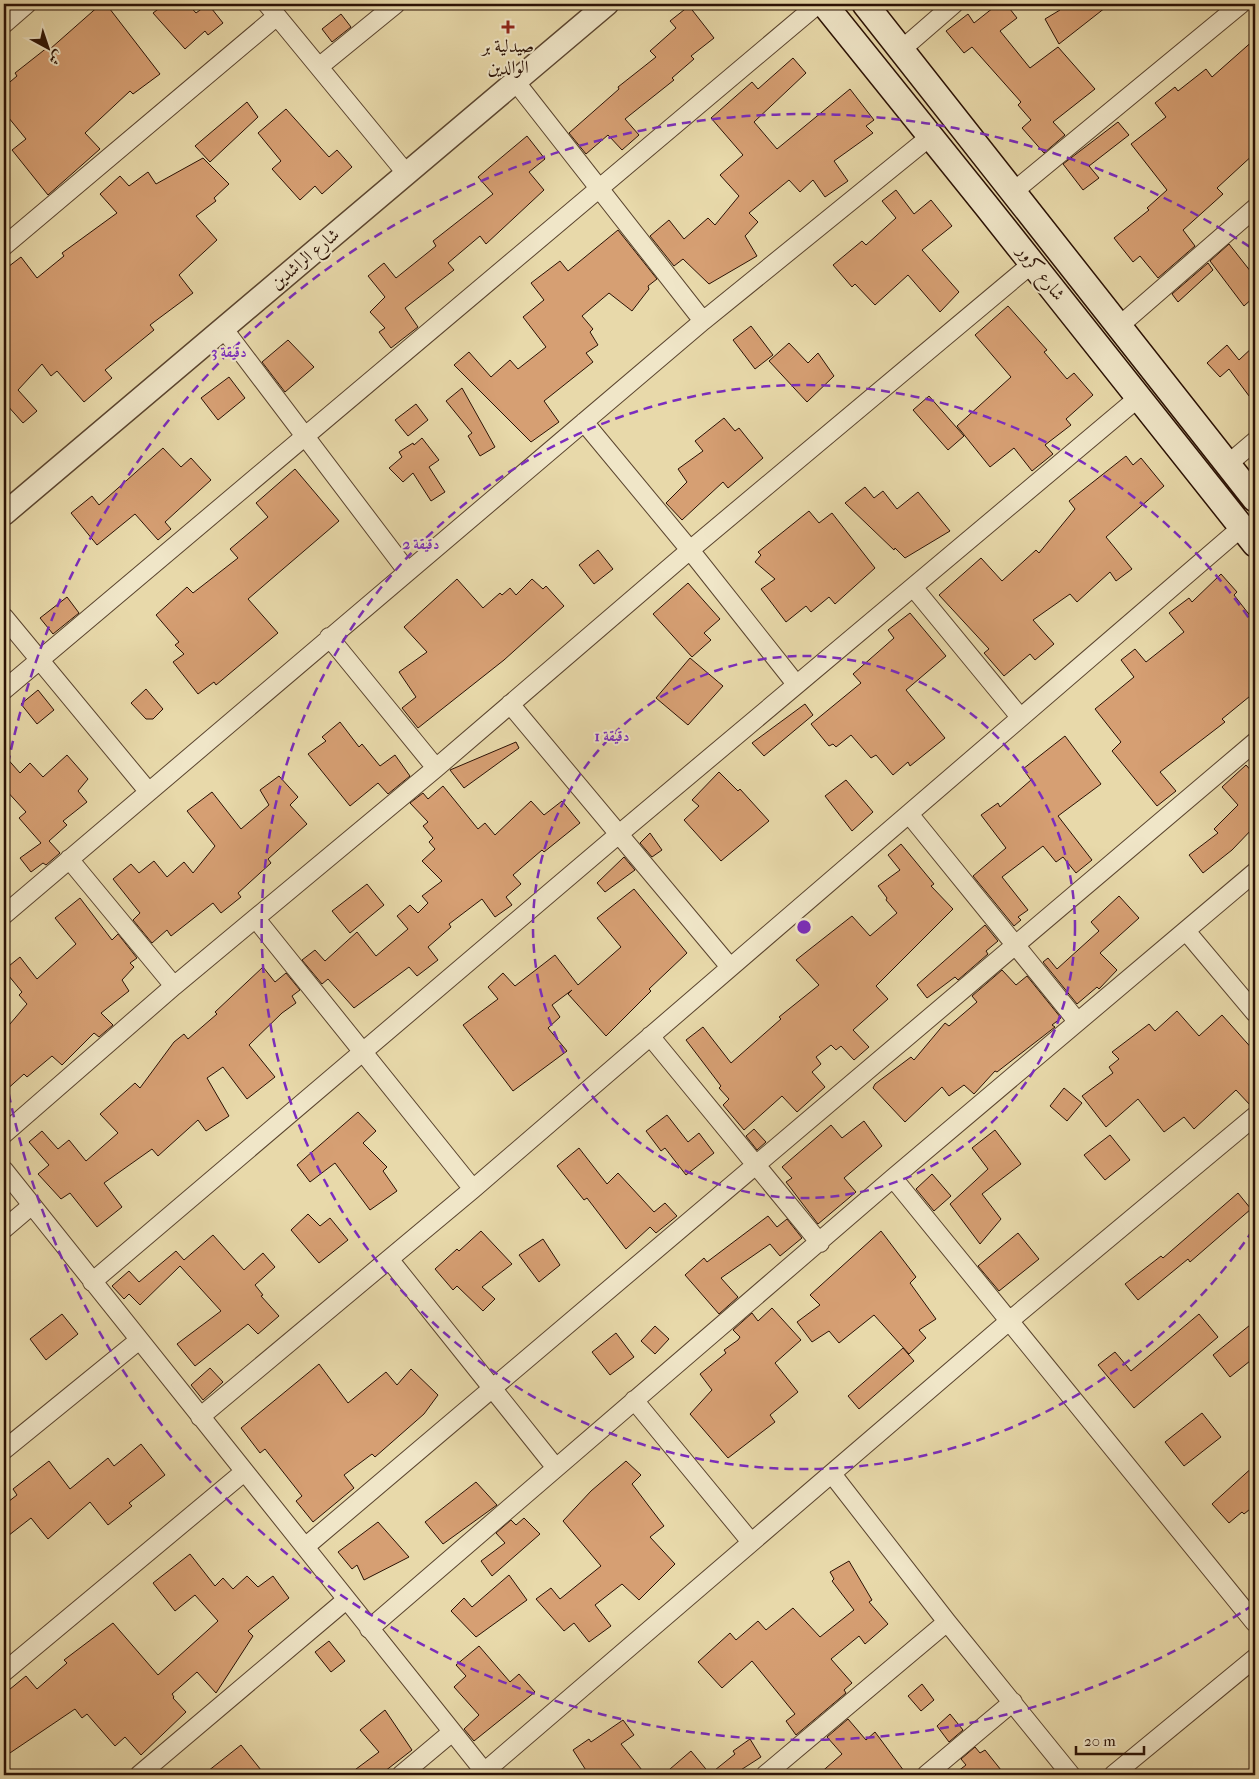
<svg xmlns="http://www.w3.org/2000/svg" width="1259" height="1779" font-family="'IM FELL French Canon',Amiri,serif">
<style>
.building{fill:#d69f73;stroke:#2b1205}
.lines{fill:none;stroke-linecap:round;stroke-linejoin:round}
.minor-casing{stroke:#5a442e;stroke-width:20}
.tertiary-casing{stroke:#5a442e;stroke-width:25}
.secondary-casing{stroke:#2b1205;stroke-width:28}
.minor{stroke:#f0e6c8;stroke-width:18}
.tertiary{stroke:#f0e6c8;stroke-width:22}
.secondary{stroke:#f0e6c8;stroke-width:25}
.ring{fill:none;stroke:#7b2cbf;stroke-width:2.5;stroke-dasharray:9 6}
.poi-dot{fill:#8f2418;stroke:#f0e6c8;stroke-width:2}
.labels{text-anchor:middle;dominant-baseline:central;stroke-width:4;stroke-linejoin:round;paint-order:stroke}
.poi-label{font-size:18px;fill:#2b1205;stroke:#f0e6c8}
.street-label{font-size:18px;fill:#2b1205;stroke:#f0e6c8}
.centre{fill:#7b2cbf;stroke:#f0e6c8;stroke-width:2.5}
.ring-label{font-size:15px;text-anchor:middle;font-weight:bold;fill:#7b2cbf;stroke:#f0e6c8;stroke-width:4;stroke-linejoin:round;paint-order:stroke}
</style>
<rect width="100%" height="100%" fill="#e8d9aa"/>
<filter id="stains"><feTurbulence type="fractalNoise" baseFrequency=".004" numOctaves="4"/><feColorMatrix values="0 0 0 0 .2 0 0 0 0 .09 0 0 0 0 .02 0 0 0 .5 -.17"/></filter>
<radialGradient id="worn" r=".72"><stop offset=".6" stop-color="#630" stop-opacity="0"/><stop offset="1" stop-color="#630" stop-opacity=".3"/></radialGradient>
<path class="building" d="M101,4h5l54,70 -27,20 -3,-3 -45,42 15,16 -52,46 -36,-45 14,-11 -22,-27v-25l13,-11 -2,-3 33,-26 2,2z
M165,4h23l8,9 12,-9 15,19 -15,12 -3,-4 -20,18 -32,-36z
M998,4h8l11,14 -17,13 30,37 28,-21 37,42 -42,33 12,13 -21,18 -22,-25 9,-8 -13,-15 3,-3 -49,-55 -8,6 -18,-22 22,-17 6,9z
M1055,4h55l-51,40 -14,-25 15,-9z
M689,6l25,32 -23,18 3,3 -22,19 2,2 -49,39 14,16 -17,15 -14,-15 -22,19 -17,-21 50,-44 -1,-2 38,-30 -6,-6 26,-23 -6,-7z
M341,14l10,13 -19,15 -10,-13z
M1255,39v114l-38,35 6,6 -40,36 12,16 -37,32 -18,-22 -7,6 -19,-24 35,-28 -2,-2 20,-18 -36,-46 35,-27 -11,-14 20,-16 3,4 28,-22 6,8z
M793,58l13,15 -52,49 23,27 73,-60 24,31 -8,6 7,7 -39,28 14,20 -23,16 -12,-17 -13,12 -11,-12 -40,33 9,9 -13,14 12,20 -48,28 -26,-25 -9,7 -24,-30 19,-16 15,19 24,-21 7,7 24,-29 -19,-21 23,-20 -32,-37 41,-36 6,7z
M247,102l11,15 -48,45 -15,-16z
M286,109l43,48 8,-7 15,17 -30,27 -7,-8 -15,14 -28,-31 9,-8 -23,-28z
M1118,122l11,13 -40,31 10,12 -16,12 -20,-26z
M527,136l18,23 -16,13 15,18 -58,54 -6,-8 -32,27 6,7 -49,38 13,19 -27,21 -12,-16 6,-4 -15,-16 15,-15 -17,-21 16,-13 12,15 40,-32 -3,-5 60,-47 -15,-17z
M203,158l26,26 -15,14 2,3 -20,15 21,24 -38,35 14,18 -43,32 4,5 -49,40 7,8 -28,24 -27,-31 -6,5 -9,-12 -24,26 19,21 -14,12 -17,-19 -2,3v-137l17,-13 16,21 27,-22 -2,-3 55,-40 -17,-19 20,-18 9,10 19,-14 8,12z
M896,190l18,24 17,-14 21,26 -30,24 37,42 -19,20 -32,-37 -33,30 -20,-21 -3,3 -19,-22 29,-24 4,4 30,-27 -14,-17z
M618,230l39,49 -9,7 1,3 -17,22 -23,-18 -27,23 11,13 -3,3 8,13 -12,8 7,9 -49,39 15,21 -28,20 -77,-77 15,-13 22,25 19,-17 8,9 28,-22 -23,-30 21,-17 -13,-17 29,-22 8,10z
M1229,244l26,33v19l-11,10 -34,-45z
M1208,263l5,7 -35,32 -6,-8z
M1008,306l39,44 -3,2 23,27 7,-6 19,22 -27,24 5,6 -26,20 8,9 -21,17 -18,-23 -24,19 -33,-41 54,-49 -36,-42z
M751,326l22,29 -18,14 -22,-29z
M288,340l26,27 -29,25 -23,-30z
M789,343l19,20 10,-10 16,23 -27,26 -38,-41z
M1227,345l12,15 16,-15v59l-26,-35 -9,8 -13,-14z
M229,377l16,21 -27,22 -17,-22z
M462,388l33,59 -15,9 -12,-20 4,-3 -26,-32z
M929,396l35,40 -16,14 -35,-40z
M416,404l12,16 -20,16 -13,-16z
M724,418l11,13 4,-3 24,30 -35,30 -5,-6 -41,38 -16,-17 21,-21 -9,-13 25,-18 -8,-10z
M422,438l17,22 -10,7 16,25 -14,9 -18,-28 -10,9 -14,-14 13,-11 -3,-5 14,-9 1,2z
M163,448l18,19 10,-9 20,22 -46,42 6,7 -13,11 -23,-26 -38,31 -26,-32 21,-17 7,9z
M1126,456l7,9 8,-7 23,28 -58,51 26,32 -16,12 -6,-9 -33,30 -7,-8 -37,26 21,24 -19,16 -5,-6 -26,22 -20,-23 5,-4 -50,-54 42,-37 21,23 34,-31 3,3 36,-44 -6,-8z
M295,469l44,52 -91,78 30,34 -62,52 -2,-3 -16,12 -25,-32 11,-8 -9,-9 4,-3 -23,-27 31,-28 6,6 45,-35 -8,-9 38,-32 -12,-14z
M865,487l9,11 9,-7 14,18 21,-17 32,39 -45,27 -10,-10 -1,2 -49,-47z
M809,511l10,12 13,-10 43,55 -40,36 -6,-7 -18,15 -5,-6 -20,16 -25,-33 14,-10 -20,-17 6,-7 -3,-3z
M598,550l15,19 -19,15 -15,-19z
M1221,574l16,18 -3,3 21,27v70l-33,27 3,3 -65,50 16,19 -19,15 -45,-55 9,-9 -26,-33 39,-32 -13,-17 14,-11 11,13 38,-30 -15,-19 20,-15 3,4z
M457,579l26,29 17,-15 2,2 8,-7 6,7 16,-16 11,10 3,-3 18,20 -60,54 -86,68 -16,-20 14,-11 -17,-25 28,-20 -23,-25z
M688,583l32,36 -16,14 7,7 -19,17 -39,-43z
M67,597l12,16 -26,21 -13,-16z
M910,613l36,43 -40,34 39,48 -35,28 -2,-4 -15,13 -17,-20 -5,3 -20,-23 -15,12 -3,-3 -4,2 -18,-22 50,-41 -8,-9 41,-36 -6,-8z
M690,658l33,28 -35,39 -32,-27z
M146,689l17,20 -10,10h-7l-15,-16z
M38,690l16,20 -17,14 -16,-20z
M805,704l8,11 -49,41 -12,-13z
M340,722l19,25 3,-3 18,22 15,-11 15,21 -22,18 -10,-11 -28,23 -42,-52 18,-13 -4,-4z
M1065,736l36,48 -43,32 34,44 -16,13 -13,-16 -7,5 -13,-16 -41,31 26,33 -10,7 3,3 -7,6 -41,-50 33,-28 -25,-33 17,-12 2,4 31,-27 -8,-11z
M516,742l3,6 -55,40 -14,-18z
M4,755l16,18 10,-10 13,14 24,-22 21,24 -10,12 9,11 -24,19 4,4 -18,16 11,12 -14,12 -3,-2 -12,9 -11,-14 21,-15 -22,-25 7,-6 -22,-24z
M1246,765l9,10v51l-23,24 -29,23 -14,-18 29,-22 -4,-4 24,-24 -16,-18z
M719,772l19,19 2,-2 29,32 -48,40 -37,-41 15,-14 -7,-6z
M279,776l19,21 -8,8 17,19 -39,35 3,4 -33,30 3,4 -20,16 -8,-10 -42,33 -4,-6 -15,13 -19,-23 7,-7 -27,-34 18,-15 8,9 15,-12 13,16 17,-15 9,11 22,-27 -28,-35 25,-19 29,37 28,-24 -9,-15z
M846,780l27,32 -21,19 -27,-35z
M443,786l35,43 7,-6 10,12 36,-34 13,14 18,-14 18,22 -36,29 -2,-2 -29,25 8,9 -15,13 6,8 -17,12 -13,-18 -33,25 2,3 -23,20 10,13 -21,16 -8,-9 -55,41 -26,-29 -6,5 -20,-24 13,-10 10,11 32,-29 19,24 32,-27 -11,-13 13,-11 8,8 10,-10 -6,-7 20,-15 -20,-20 13,-12 -6,-7 4,-4 -10,-12 5,-4 -18,-19 13,-10 5,6z
M650,833l12,17 -10,7 -12,-14z
M901,844l33,40 -3,2 22,23 -77,77 12,13 -35,31 16,17 -15,13 -13,-14 -5,4 -5,-5 -15,12 5,7 -9,8 13,15 -28,25 -15,-16 -38,34 -21,-25 6,-6 -10,-11 2,-2 -35,-46 17,-13 28,36 50,-44 -2,-2 40,-32 -23,-25 56,-44 18,20 27,-23 -11,-13 1,-2 -9,-12 22,-16 -12,-15z
M624,857l11,13 -30,22 -8,-9z
M367,884l17,21 -34,28 -18,-22z
M634,889l53,64 -38,36 2,2 -45,45 -38,-42 4,-4 -20,15 8,12 -12,11 19,23 -54,40 -50,-66 35,-26 -10,-12 15,-14 12,13 40,-31 23,30 43,-38 -24,-29z
M1119,896l20,22 -39,35 17,17 -18,19 -2,-2 -20,17 -34,-42 5,-4 9,11 42,-38 -8,-9z
M80,898l32,42 6,-6 19,24 -7,5 4,4 -12,13 7,11 -28,22 12,12 -14,12 -5,-4 -32,32 -10,-9 -25,21 -3,-3 -20,18v-61l23,-27 -8,-9 3,-3 -18,-22 16,-13 17,22 39,-35 -21,-26z
M985,925l13,16 -12,10 2,3 -30,26 -3,-3 -28,21 -10,-13z
M263,967l12,15 11,-9 14,17 -8,6 4,7 -14,10 -33,32 26,32 -28,22 -24,-32 -16,11 22,38 -23,15 -8,-11 -40,36 -6,-7 -48,34 18,24 -25,20 -27,-34 -9,6 -23,-25 11,-9 -20,-23 13,-11 16,18 11,-9 17,21 32,-28 -18,-19 35,-31 5,5 34,-46 10,-8 4,5 29,-25 -2,-2z
M1002,970l14,15 11,-9 34,42 -9,7 3,2 -58,45 -2,-1 -21,23 -10,-9 -15,11 -7,-9 -37,35 -32,-34 2,-4 36,-27 3,3 31,-37 4,3 28,-24 -5,-6z
M1177,1011l22,25 23,-21 33,37v54h-4l-15,-16 -42,39 -10,-12 -20,15 -26,-33 -32,28 -24,-31 31,-23 -4,-6 10,-8 -7,-7 37,-28 6,7z
M1064,1088l18,15 -15,18 -17,-15z
M358,1112l18,19 -13,12 24,24 -4,4 14,20 -27,19 -35,-47 -25,19 -13,-17z
M667,1115l21,27 11,-9 15,20 -28,22 -21,-27 -4,3 -15,-20z
M864,1121l18,25 -38,32 12,14 -38,32 -32,-42 6,-4 -10,-11 49,-42 11,13z
M754,1129l12,13 -9,8 -11,-14z
M995,1130l26,34 -39,30 19,25 -21,25 -30,-40 38,-35 -16,-21z
M1110,1135l20,25 -25,20 -21,-25z
M579,1148l28,36 11,-11 36,39 11,-9 12,13 -21,17 -6,-6 -24,22 -39,-51 -3,2 -27,-34z
M932,1174l19,22 -17,15 -18,-22z
M1238,1193l13,16 -61,53 -2,-3 -50,41 -13,-16 36,-28 2,2z
M308,1214l12,12 10,-8 18,22 -29,23 -28,-33z
M768,1216l9,11 10,-8 15,19 -22,18 -10,-12 -49,34 17,19 -19,17 -34,-39 19,-17 3,4z
M481,1231l31,33 -30,23 13,12 -12,12 -26,-25 -4,4 -18,-21 22,-20 2,2z
M881,1231l35,46 -6,6 26,36 -17,11 7,8 -17,16 -35,-39 -35,28 -10,-12 -17,11 -15,-20 23,-17 -10,-10z
M1018,1233l21,26 -40,32 -21,-25z
M213,1235l31,35 19,-17 12,14 -20,18 8,10 -2,1 18,20 -21,18 -10,-10 -53,42 -18,-22 44,-33 -41,-45 -40,39 -11,-11 -5,5 -12,-13 17,-15 10,11 37,-31 8,9z
M543,1239l17,26 -21,17 -20,-27z
M772,1308l29,32 -26,23 23,29 -28,23 5,7 -47,36 -38,-44 22,-24 -12,-16 26,-21 -2,-3 14,-10 2,-3 -7,-7 19,-17 6,8z
M62,1314l16,20 -32,26 -16,-21z
M1199,1314l19,23 -84,71 -36,-43 17,-13 16,19z
M1255,1321v36l-25,20 -17,-22z
M655,1326l14,13 -14,15 -14,-13z
M616,1333l18,24 -24,18 -18,-23z
M903,1348l11,13 -55,48 -11,-13z
M319,1364l29,39 38,-31 11,13 14,-16 27,26 -14,19 -49,43 -3,-3 -28,21 10,13 -41,34 -17,-21 6,-5 -37,-47 -5,4 -19,-25z
M210,1368l13,14 -20,18 -12,-15z
M1202,1413l19,24 -37,29 -19,-24z
M141,1444l24,31 -36,28 3,3 -24,19 -18,-23 -42,37 -17,-21 -27,21v-34l13,-10 -4,-6 36,-28 21,28 38,-31 6,8z
M626,1461l15,14 -9,9 32,42 -14,11 25,27 -36,36 -17,-16 -27,21 16,21 -22,16 -15,-19 -10,8 -28,-32 15,-11 9,11 41,-33 -38,-45 28,-30z
M1255,1465v40l-11,9 -2,-2 -13,11 -17,-19z
M476,1482l21,23 -54,39 -18,-22z
M524,1518l16,16 -48,42 -11,-15 24,-18 -9,-10 15,-13 5,5z
M378,1522l31,35 -45,23 -7,-15 -5,4 -14,-17z
M190,1554l25,32 8,-8 10,11 14,-13 11,11 15,-11 16,22 -41,33 5,5 -37,57 -19,-21 -25,22 2,3 -1,1 13,14 -45,43 -16,-18 -10,9 -28,-32 -5,4 -7,-9 -71,48v-63l22,-18 11,13 30,-26 -3,-3 49,-37 45,52 60,-54 -23,-26 -20,16 -22,-28z
M849,1561l23,39 -3,2 19,22 -23,20 -6,-8 -28,23 21,24 -8,7 2,3 -50,42 -10,-14 9,-7 -43,-53 -30,27 -24,-26 32,-29 6,7 22,-19 8,9 27,-22 27,29 34,-27 -22,-29 2,-2 -4,-7z
M509,1575l18,25 -51,37 -25,-26 13,-13 8,9z
M329,1641l16,20 -14,11 -16,-20z
M479,1646l31,36 9,-8 16,18 -61,49 -10,-12 15,-14 -25,-28 12,-11 -10,-11z
M922,1684l12,16 -13,11 -13,-15z
M385,1710l27,40 -32,25h-32l31,-23 -19,-22z
M950,1714l13,16 -14,12 -12,-16z
M848,1719l18,21 9,-8 32,43h-89l24,-21 -15,-17z
M623,1720l11,15 -13,9 25,31h-57l-16,-25 16,-11 2,3z
M750,1739l11,18 -28,18h-70l28,-24 19,23 25,-20 -2,-3z
M241,1745l24,30h-62z
M975,1747l5,6 5,-3 20,25h-52l13,-10 -5,-6z"/>
<g class="lines">
<defs>
<path id="minor" d="M267,4l139,169
M4,24l23,-20
M901,50l53,-46
M320,66l76,-62
M515,81l188,240
M1013,192l228,-188
M4,246l273,-230
M1118,327l137,-119
M223,328l184,243
M584,422l106,128 106,134
M1228,464l27,-23
M913,587l107,130
M4,617l144,174
M329,637l107,131
M4,690l814,-686
M510,704l220,263
M909,814l168,207
M69,859l105,127
M4,915l699,-594 228,-185
M256,919l217,270
M1186,931l69,82
M650,1036l170,207
M4,1134l170,-148 262,-218 254,-218 344,-288
M4,1170l483,605
M893,1178l362,445
M4,1229l27,-23
M389,1259l167,209
M92,1282l527,-448 519,-436
M634,1400l117,142
M200,1417l273,-228 769,-662
M4,1450l134,-109
M832,1474l115,148 124,153
M305,1547l950,-805
M369,1629l524,-451 362,-306
M4,1672l240,-200
M484,1772l524,-450 247,-206
M139,1775l207,-175
M401,1775l50,-42
M765,1775l182,-153
M926,1775l87,-73
M1113,1775l142,-117"/>
<path id="tertiary" d="M4,514l603,-510"/>
<path id="secondary" d="M824,4c145,179 288,359 431,540
M865,4l390,495"/>
</defs>
<use href="#minor" class="minor-casing"/>
<use href="#tertiary" class="tertiary-casing"/>
<use href="#secondary" class="secondary-casing"/>
<use href="#minor" class="minor"/>
<use href="#tertiary" class="tertiary"/>
<use href="#secondary" class="secondary"/>
</g>
<g class="ring">
<circle cx="804" cy="927" r="271"/>
<path d="M1253 1230A542 542 0 1 1 1253 624"/>
<path d="M1253 1605A813 813 0 0 1 5 1075M5 779A813 813 0 0 1 1253 249"/>
</g>
<path class="poi-dot" d="M505.5 19.5h5v5h5v5h-5v5h-5v-5h-5v-5h5z"/>
<g class="labels">
<g class="poi-label">
<text x="508" y="46">صيدلية بر<tspan x="508" dy="21">الوالدين</tspan></text>
</g>
<g class="street-label">
<text transform="translate(305 259) rotate(-40)">شارع الراشدين</text>
<text transform="translate(1041 273) rotate(52)">شارع كرور</text>
</g>
</g>
<circle cx="804" cy="927" r="8" class="centre"/>
<g class="ring-label">
<text x="229" y="357">3 دقيقة</text>
<text x="421" y="549">2 دقيقة</text>
<text x="612" y="741">1 دقيقة</text>
</g>
<rect width="1259" height="1779" fill="none" stroke="#e8d9aa" stroke-width="20"/>
<rect x="5" y="5" width="1249" height="1769" fill="none" stroke="#2b1205" stroke-width="2.5"/>
<rect x="10" y="10" width="1239" height="1759" fill="none" stroke="#2b1205"/>
<g transform="translate(48 48) rotate(140)" stroke="#f0e6c8" stroke-width="4" paint-order="stroke">
<path d="M0-4L9 19L0 12L-9 19Z" fill="#2b1205"/>
<text y="-8" font-size="14" font-weight="bold" text-anchor="middle" fill="#2b1205">ش</text>
</g>
<path d="M1076 1746v8h68v-8" fill="none" stroke="#2b1205" stroke-width="2.5"/>
<text x="1084" y="1746" font-size="15" fill="#2b1205" stroke="#f0e6c8" stroke-width="4" paint-order="stroke">20 m</text>
<rect width="100%" height="100%" filter="url(#stains)"/>
<rect width="100%" height="100%" fill="url(#worn)"/>
</svg>
